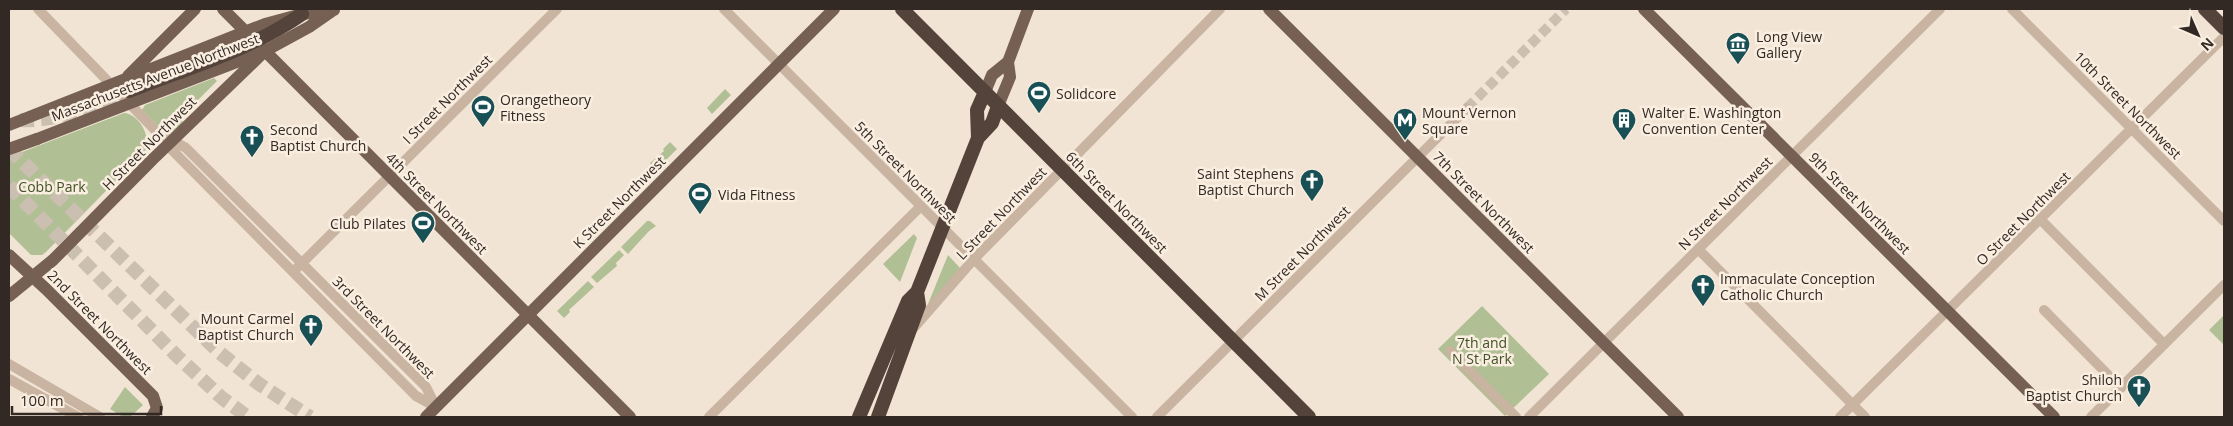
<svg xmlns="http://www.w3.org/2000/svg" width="2233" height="426" font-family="'Open Sans',sans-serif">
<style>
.green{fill:#b1c094}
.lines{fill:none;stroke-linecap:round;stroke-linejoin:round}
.minor-tunnel{stroke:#cbbfb1;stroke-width:10;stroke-dasharray:10 5;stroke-linecap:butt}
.highway-tunnel{stroke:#cbbfb1;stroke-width:14;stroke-dasharray:14 7;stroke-linecap:butt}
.minor{stroke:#c9b4a1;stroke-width:10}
.major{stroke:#766054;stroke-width:12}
.highway{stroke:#54433a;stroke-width:14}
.major-bridge{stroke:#766054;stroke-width:12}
.labels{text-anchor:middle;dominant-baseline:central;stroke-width:5;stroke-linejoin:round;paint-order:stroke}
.poi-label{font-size:14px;fill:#332924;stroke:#f9eee0;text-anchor:start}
.street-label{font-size:14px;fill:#332924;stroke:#f9eee0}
.park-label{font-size:14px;fill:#415227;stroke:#f9eee0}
</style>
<rect width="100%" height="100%" fill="#f1e4d4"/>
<path class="green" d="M214,78l3,3 -30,30 -6,14 -10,8 -7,-1 -22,-22 3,-5z
M725,89l6,6 -19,19 -5,-6z
M124,113c15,1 27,23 22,37l-100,102 -4,3h-11l-22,-22v-76z
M670,142l7,7 -18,18h-5l-4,-4 14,-12 -1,-2z
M647,221h3l6,5 -7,5 -21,23 -7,-7z
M914,234l3,4 -17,44 -17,-18z
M619,250l5,5 -8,8 1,3 -20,17 -6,-6z
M948,255l13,14 -35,40z
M588,281l6,6 -25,23 1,2 -6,6 -7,-7z
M1482,306l67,68 -44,42 -67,-67z
M2224,315v30l-15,-15z
M125,387l18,18 -13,12h-7l-13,-8z"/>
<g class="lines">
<path class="minor-tunnel" d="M1467,108l99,-99"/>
<path class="highway-tunnel" d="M20,120c39,2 74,-15 109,-29
M9,149l211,204 39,31 51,33
M9,186l168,170 45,42 26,19"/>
<path class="minor" d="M38,9l119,123 29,16 240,239 10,20
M724,9l408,408
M2012,9l212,212
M167,145l249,251 20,11
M2041,220l123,124
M1698,249l167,168
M297,268l260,-259
M2044,310l77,78
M911,331l63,-72 246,-250
M1450,351l66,66
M9,364l91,53
M9,379l69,38
M709,417l212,-211
M1157,417l310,-309
M1529,417l411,-408
M1840,417l384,-380
M2091,417l133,-132"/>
<path class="major" d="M223,9l407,408
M1269,9l409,408
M1644,9l410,408
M128,76l67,-67
M985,92l7,-17 16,-13
M998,106l12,-29 -2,-15 20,-53
M9,125l256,-101 37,-10 32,-4
M37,139l228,-88 44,-24 23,-16
M9,255l37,34 107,107 4,12 -5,9
M9,296l44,-36 99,-100 113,-109
M426,417l408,-408"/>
<path class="highway" d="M902,9l407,408
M2205,9l19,19
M129,91c58,-23 122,-41 173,-77
M978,138l-1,-28 8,-18
M859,417l49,-116 9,-9 61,-154 14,-15 6,-17
M878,417l41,-112 -2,-13"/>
<path class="major-bridge" d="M9,149l28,-10"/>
</g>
<defs>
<symbol id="museum-pin" viewBox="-11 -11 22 30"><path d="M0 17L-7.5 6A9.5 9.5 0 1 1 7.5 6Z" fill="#185056" stroke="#f9eee0"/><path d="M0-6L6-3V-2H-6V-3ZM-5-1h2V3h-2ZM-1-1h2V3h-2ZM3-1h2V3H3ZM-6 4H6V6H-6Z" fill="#fff"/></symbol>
<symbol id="stadium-pin" viewBox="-11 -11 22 30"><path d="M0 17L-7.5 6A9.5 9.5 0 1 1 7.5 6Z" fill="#185056" stroke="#f9eee0"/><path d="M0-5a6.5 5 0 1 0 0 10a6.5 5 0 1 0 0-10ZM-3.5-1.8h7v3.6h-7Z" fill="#fff"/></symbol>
<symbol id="metro-pin" viewBox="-11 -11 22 30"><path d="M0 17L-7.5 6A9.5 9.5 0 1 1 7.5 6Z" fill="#185056" stroke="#f9eee0"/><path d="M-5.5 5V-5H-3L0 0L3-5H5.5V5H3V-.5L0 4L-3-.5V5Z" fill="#fff"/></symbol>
<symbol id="building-pin" viewBox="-11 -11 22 30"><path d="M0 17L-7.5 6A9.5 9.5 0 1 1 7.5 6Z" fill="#185056" stroke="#f9eee0"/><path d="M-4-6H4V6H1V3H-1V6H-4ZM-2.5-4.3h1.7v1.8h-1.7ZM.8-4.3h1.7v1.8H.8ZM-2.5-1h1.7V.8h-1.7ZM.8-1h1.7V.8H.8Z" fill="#fff"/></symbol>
<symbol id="church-pin" viewBox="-11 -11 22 30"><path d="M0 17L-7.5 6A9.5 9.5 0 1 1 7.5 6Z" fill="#185056" stroke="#f9eee0"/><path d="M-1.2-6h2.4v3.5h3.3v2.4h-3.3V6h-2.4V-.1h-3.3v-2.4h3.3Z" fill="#fff"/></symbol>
</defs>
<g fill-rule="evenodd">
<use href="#museum-pin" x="1724" y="30" width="28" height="38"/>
<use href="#stadium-pin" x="1025" y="79" width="28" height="38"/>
<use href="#stadium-pin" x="469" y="93" width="28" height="38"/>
<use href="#metro-pin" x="1391" y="106" width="28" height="38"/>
<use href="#building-pin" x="1610" y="106" width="28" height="38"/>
<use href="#church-pin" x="238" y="123" width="28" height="38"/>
<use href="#church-pin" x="1298" y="167" width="28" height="38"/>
<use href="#stadium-pin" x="686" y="180" width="28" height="38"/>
<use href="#stadium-pin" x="409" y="209" width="28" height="38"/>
<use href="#church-pin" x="1689" y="272" width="28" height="38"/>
<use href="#church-pin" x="297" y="312" width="28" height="38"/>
<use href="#church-pin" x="2125" y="373" width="28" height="38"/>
</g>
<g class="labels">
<g class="poi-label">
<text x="1756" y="36">Long View<tspan x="1756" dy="16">Gallery</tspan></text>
<text x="1056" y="93">Solidcore</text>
<text x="500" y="99">Orangetheory<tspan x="500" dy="16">Fitness</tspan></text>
<text x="1422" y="112">Mount Vernon<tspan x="1422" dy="16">Square</tspan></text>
<text x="1642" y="112">Walter E. Washington<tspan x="1642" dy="16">Convention Center</tspan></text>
<text x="270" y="129">Second<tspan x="270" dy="16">Baptist Church</tspan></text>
<text x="1294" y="173" text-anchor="end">Saint Stephens<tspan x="1294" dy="16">Baptist Church</tspan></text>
<text x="718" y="194">Vida Fitness</text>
<text x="406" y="223" text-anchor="end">Club Pilates</text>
<text x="1720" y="278">Immaculate Conception<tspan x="1720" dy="16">Catholic Church</tspan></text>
<text x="294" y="318" text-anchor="end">Mount Carmel<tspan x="294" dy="16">Baptist Church</tspan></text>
<text x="2122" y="379" text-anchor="end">Shiloh<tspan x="2122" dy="16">Baptist Church</tspan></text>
</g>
<g class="street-label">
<text transform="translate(155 77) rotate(-21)">Massachusetts Avenue Northwest</text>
<text transform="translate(447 99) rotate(-45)">I Street Northwest</text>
<text transform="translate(2128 105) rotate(45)">10th Street Northwest</text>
<text transform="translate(149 143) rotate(-45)">H Street Northwest</text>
<text transform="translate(906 172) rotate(45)">5th Street Northwest</text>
<text transform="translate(619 202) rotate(-45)">K Street Northwest</text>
<text transform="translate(1117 202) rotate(45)">6th Street Northwest</text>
<text transform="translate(1484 202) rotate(45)">7th Street Northwest</text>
<text transform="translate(437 203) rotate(45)">4th Street Northwest</text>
<text transform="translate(1725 203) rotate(-45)">N Street Northwest</text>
<text transform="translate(1860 203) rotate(45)">9th Street Northwest</text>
<text transform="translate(1001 213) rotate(-46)">L Street Northwest</text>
<text transform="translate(2023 218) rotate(-45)">O Street Northwest</text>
<text transform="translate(1302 253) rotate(-45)">M Street Northwest</text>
<text transform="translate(100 322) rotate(45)">2nd Street Northwest</text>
<text transform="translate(384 327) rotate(45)">3rd Street Northwest</text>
</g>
<g class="park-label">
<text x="52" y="186">Cobb Park</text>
<text x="1482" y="342">7th and<tspan x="1482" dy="16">N St Park</tspan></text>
</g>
</g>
<rect width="2233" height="426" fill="none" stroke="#332924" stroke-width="20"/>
<g transform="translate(2198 35) rotate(135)" stroke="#f9eee0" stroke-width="4" paint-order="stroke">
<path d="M0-4L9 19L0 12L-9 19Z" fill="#332924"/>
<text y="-8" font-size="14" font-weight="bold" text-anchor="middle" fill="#332924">N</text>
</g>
<path d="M12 406v8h149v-8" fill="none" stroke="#332924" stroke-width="2.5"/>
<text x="20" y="406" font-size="15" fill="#332924" stroke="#f9eee0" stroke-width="4" paint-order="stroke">100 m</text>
</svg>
